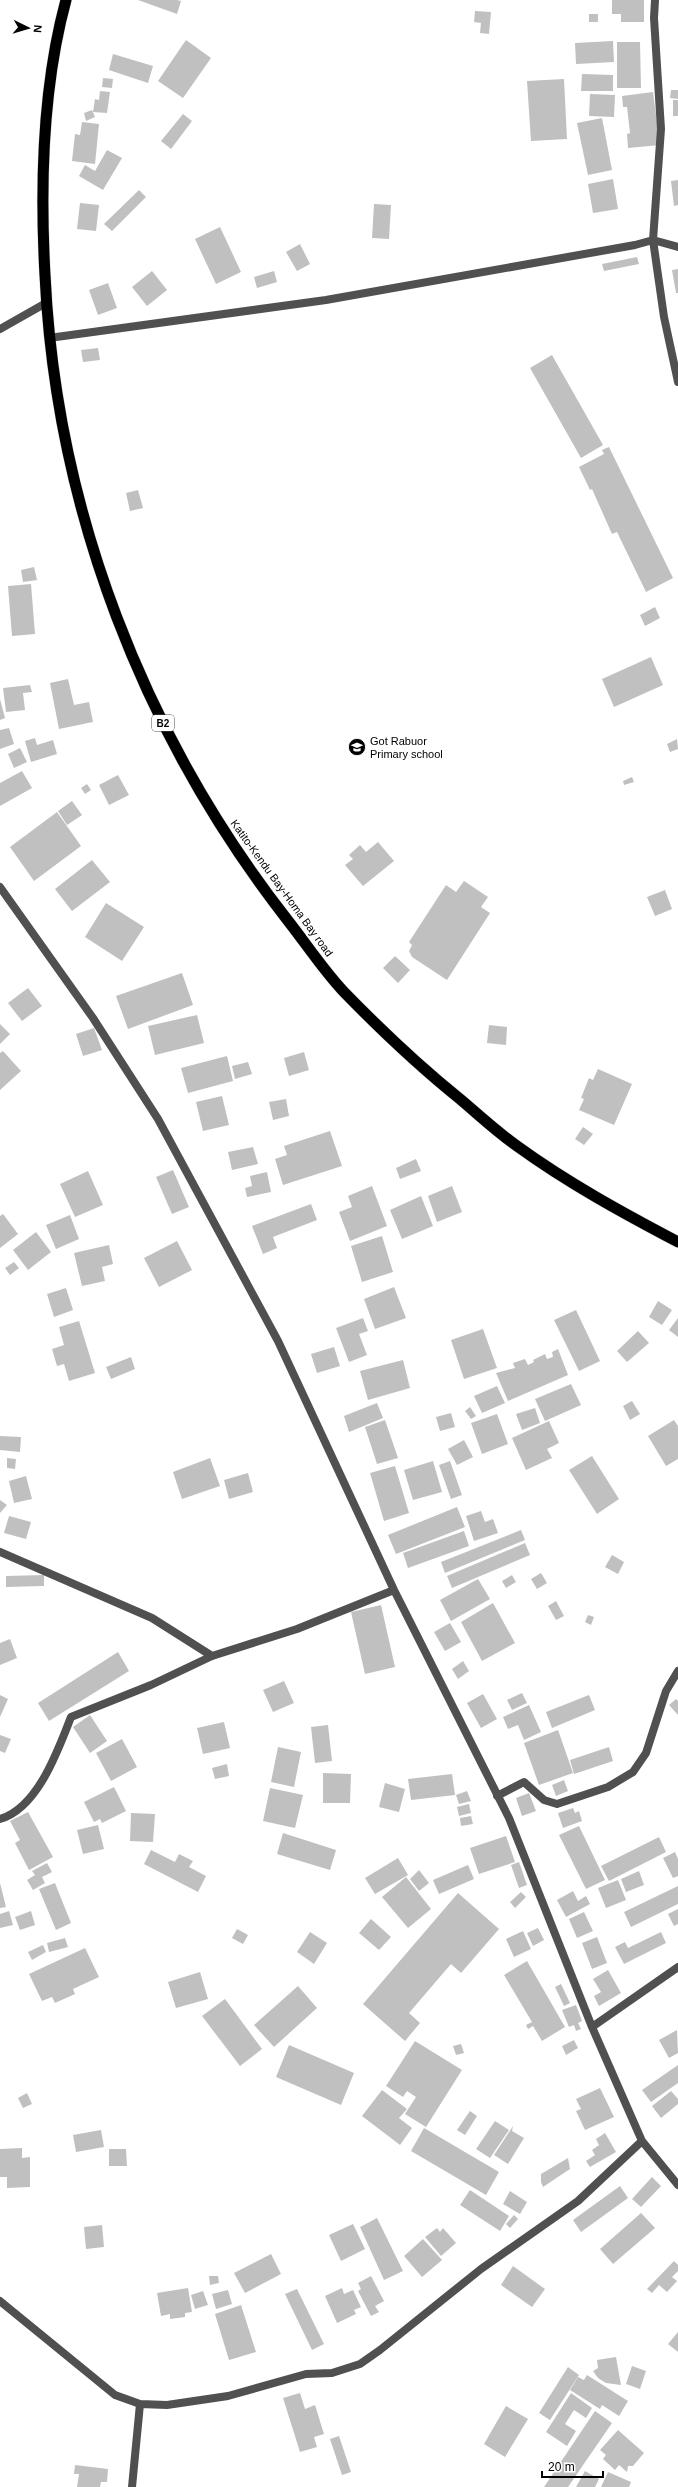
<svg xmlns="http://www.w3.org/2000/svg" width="678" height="2487" font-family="Helvetica,sans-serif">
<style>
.building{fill:#c0c0c0}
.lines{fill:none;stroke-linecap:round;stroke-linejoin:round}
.trunk-casing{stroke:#dbdbdb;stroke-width:12}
.minor{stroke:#505050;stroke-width:8}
.trunk{stroke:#000;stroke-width:11}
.labels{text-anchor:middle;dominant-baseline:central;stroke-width:3.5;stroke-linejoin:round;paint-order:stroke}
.shield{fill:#fff;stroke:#4c4c4c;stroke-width:1}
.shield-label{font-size:10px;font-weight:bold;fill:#000}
.poi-label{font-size:11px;fill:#000;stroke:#fff;text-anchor:start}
.street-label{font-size:11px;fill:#000;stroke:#fff}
</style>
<rect width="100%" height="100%" fill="#fff"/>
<path class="building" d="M138,0h39l4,1 -4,13z
M612,0h32v22h-23v-8h-9z
M475,11l16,1 -2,22 -9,-1 1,-10 -7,-1z
M589,14h9v8h-9z
M186,40l25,18 -28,40 -25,-17z
M613,41l1,21 -38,2 -1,-21z
M617,42h23l1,46h-24z
M113,54l40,12 -5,17 -39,-13z
M582,74l31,1v16h-32z
M103,78l10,1 -1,9 -10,-1z
M564,79l3,60 -36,2 -4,-60z
M671,90h7v9l-8,-1z
M100,91l10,1 -3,21 -14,-1 2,-13 4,1z
M653,92l7,53 -32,3 -1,-14 3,-1 -3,-26h-4l-1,-11z
M590,94l25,1 -1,22 -25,-1z
M673,100h5v16h-5z
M92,110l3,7 -9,4 -2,-8z
M183,114l9,7 -21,28 -10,-8z
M602,118l10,52 -24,5 -11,-52z
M82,122l17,2 -4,40 -23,-3 3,-27 5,1z
M107,150l15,8 -19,32 -24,-14 6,-11 10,6z
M613,179l5,30 -25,4 -5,-29z
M678,180v25l-4,1 -3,-25z
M139,190l7,7 -34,34 -8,-7z
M80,203l19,2 -3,26 -19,-2z
M374,204l17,1 -2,34 -17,-1z
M220,227l21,45 -25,12 -21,-45z
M300,244l10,20 -13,7 -11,-19z
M637,257l2,7 -35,7 -2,-7z
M678,269v24h-2l-4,-23z
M152,271l15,19 -20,16 -15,-19z
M274,271l3,11 -20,6 -3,-11z
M108,283l9,25 -19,7 -9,-25z
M98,348l2,12 -17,2 -2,-12z
M552,355l51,90 -22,13 -51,-90z
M609,447l64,131 -27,14 -29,-60 -5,2 -20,-45 -2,1 -11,-23 25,-13 -2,-4z
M138,490l5,18 -13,3 -4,-18z
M34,567l3,13 -14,2 -2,-12z
M31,584l4,50 -23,2 -4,-50z
M655,607l5,11 -15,8 -5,-11z
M651,657l12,28 -49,22 -12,-28z
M68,679l6,26 15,-3 4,20 -34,7 -9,-46z
M30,685l2,7 -9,1 2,17 -19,2 -3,-24z
M0,699l5,19 -5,2z
M9,728l5,16 -14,5v-19z
M35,738l2,7 16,-5 4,14 -26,8 -6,-21z
M677,739l1,10 -8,3 -3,-8z
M20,748l7,14 -13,6 -6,-14z
M22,771l10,17 -32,18v-23z
M118,775l11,20 -20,10 -10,-20z
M632,777l2,5 -10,3 -1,-4z
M87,784l4,6 -6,4 -4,-6z
M72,801l10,14 -15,10 -9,-14z
M57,812l24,34 -47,35 -24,-34z
M378,842l16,19 -31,25 -18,-21 8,-6 -4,-4 11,-10 6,7z
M92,860l18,22 -38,29 -17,-22z
M464,881l24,16 -7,10 9,6 -43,67 -35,-23 -3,-6 3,-6 -3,-3 37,-57 10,7z
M665,890l7,19 -17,7 -8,-19z
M106,903l38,24 -22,34 -37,-24z
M395,956l15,14 -12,13 -15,-15z
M182,973l11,32 -65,24 -12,-33z
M28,988l14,18 -20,15 -14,-18z
M197,1015l7,28 -49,12 -7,-29z
M0,1024l10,10 -10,10z
M489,1025l18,2 -1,18 -19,-2z
M94,1028l8,22 -19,6 -7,-22z
M3,1051l18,20 -21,19v-37z
M304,1052l5,18 -20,6 -5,-18z
M227,1056l6,25 -45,12 -7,-25z
M248,1062l4,12 -17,5 -3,-13z
M598,1069l34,15 -18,41 -35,-15 5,-11 -3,-1 8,-20 4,2z
M222,1096l7,29 -26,6 -7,-29z
M286,1099l3,17 -16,4 -4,-18z
M583,1127l10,7 -9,11 -9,-6z
M330,1131l12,35 -59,19 -8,-26 12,-4 -3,-9z
M253,1147l5,17 -26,6 -4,-18z
M416,1159l5,12 -21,8 -4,-11z
M173,1170l16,37 -17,7 -16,-37z
M88,1171l15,34 -28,12 -15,-33z
M267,1172l4,20 -24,5 -2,-9 7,-2 -2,-10z
M372,1186l15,40 -37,15 -11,-29 13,-5 -4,-11z
M452,1186l10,26 -25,10 -9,-26z
M421,1196l12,30 -31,13 -12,-29z
M311,1204l6,16 -44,17 4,11 -14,6 -11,-28z
M3,1214l15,20 -18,14v-32z
M70,1215l9,24 -23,10 -10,-24z
M36,1232l15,20 -23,18 -15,-20z
M382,1236l11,36 -31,10 -11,-36z
M177,1241l15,29 -33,17 -15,-29z
M109,1245l4,19 -11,3 3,14 -23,5 -8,-33z
M14,1262l5,6 -9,7 -5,-7z
M394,1287l12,31 -31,11 -11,-30z
M66,1288l7,22 -19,7 -7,-23z
M658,1301l14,9 -10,15 -13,-8z
M576,1310l24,51 -21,10 -25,-51z
M363,1318l5,13 -9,3 8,21 -18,7 -13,-34z
M678,1318v19l-9,-7z
M79,1321l16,52 -26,8 -5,-17 -7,2 -5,-17 12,-4 -5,-18z
M483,1329l14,39 -33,11 -13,-39z
M638,1331l11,12 -22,19 -10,-11z
M334,1347l6,19 -23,7 -6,-19z
M558,1349l10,26 -60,26 -12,-28 19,-5 -2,-5 12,-4 3,6 6,-3 -1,-2 12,-6 2,5 6,-2 -1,-5z
M131,1357l4,12 -24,10 -5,-12z
M403,1360l7,28 -42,12 -8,-29z
M571,1384l10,21 -36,16 -10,-22z
M497,1386l8,17 -23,10 -8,-17z
M632,1401l8,13 -10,6 -7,-14z
M377,1403l6,15 -34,14 -5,-16z
M470,1407l6,9 -5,3 -6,-8z
M535,1408l5,15 -18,7 -6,-16z
M451,1413l4,14 -15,4 -4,-14z
M497,1414l11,30 -26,10 -11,-31z
M385,1420l13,38 -21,6 -12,-37z
M674,1420l4,6v33l-12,7 -18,-30z
M549,1421l10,22 -12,6 5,9 -26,12 -14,-32z
M0,1436l21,1 -1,15 -20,-2z
M464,1440l9,17 -16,8 -9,-16z
M592,1456l27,43 -22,15 -28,-44z
M7,1458l9,1 -1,10 -8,-1z
M210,1458l10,28 -38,13 -9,-27z
M433,1461l9,31 -29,8 -9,-30z
M450,1461l12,34 -11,4 -12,-34z
M395,1466l14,47 -25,8 -14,-48z
M248,1473l5,19 -24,7 -5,-19z
M26,1476l6,23 -18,4 -5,-22z
M0,1500l7,5 -7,8z
M457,1507l8,20 -69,27 -8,-19z
M481,1511l4,11 8,-3 5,14 -24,8 -8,-25z
M9,1516l22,6 -5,17 -22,-6z
M521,1530l4,10 -80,33 -4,-11z
M464,1531l5,15 -61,22 -5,-15z
M525,1543l5,12 -78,33 -5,-12z
M612,1555l12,7 -6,12 -13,-7z
M541,1573l6,10 -10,6 -6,-10z
M44,1575v11l-38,1v-11z
M512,1575l4,7 -10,6 -4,-7z
M478,1579l12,20 -39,22 -11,-21z
M556,1601l8,15 -8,4 -8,-14z
M493,1603l22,40 -33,18 -21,-39z
M381,1605l14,62 -30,7 -14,-62z
M588,1615l6,2 -3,8 -6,-3z
M450,1623l11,19 -16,9 -11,-19z
M10,1639l7,19 -17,7v-22z
M118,1652l11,19 -80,50 -11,-18z
M463,1661l6,10 -11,8 -6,-10z
M284,1681l10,22 -21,9 -10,-22z
M522,1693l5,10 -15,7 -5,-10z
M483,1694l14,25 -16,9 -14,-25z
M0,1695l8,4 -8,18z
M589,1695l6,15 -43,18 -6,-16z
M676,1699l2,2v14l-9,-10z
M529,1705l12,27 -17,8 -6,-15 -10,4 -5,-12z
M90,1715l17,26 -17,12 -17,-26z
M224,1722l6,26 -27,6 -6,-26z
M328,1725l4,36 -17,2 -4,-36z
M558,1730l15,43 -34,12 -15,-42z
M0,1735l11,4 -6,14 -5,-2z
M122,1739l15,28 -26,14 -15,-28z
M278,1747l23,5 -7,35 -23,-5z
M609,1747l4,14 -39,13 -4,-14z
M227,1764l2,12 -14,3 -3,-11z
M323,1773l28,1 -1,29h-27z
M452,1774l3,21 -44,5 -3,-21z
M564,1780l4,11 -12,5 -4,-11z
M385,1783l20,6 -6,23 -20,-5z
M114,1787l12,24 -24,12 -2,-4 -6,3 -10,-20z
M270,1788l33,7 -8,33 -32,-7z
M467,1791l4,10 -12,3 -3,-9z
M529,1793l7,18 -14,5 -6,-18z
M469,1804l2,9 -12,3 -2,-9z
M573,1808l2,5 4,-2 3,10 -19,7 -5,-15z
M28,1812l25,45 -24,13 -14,-27 5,-3 -10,-19z
M131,1813l24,1 -2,28 -23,-1z
M471,1816l2,8 -12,2 -1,-8z
M98,1825l6,24 -21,5 -6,-24z
M579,1826l26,54 -19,9 -27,-54z
M283,1833l53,17 -6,20 -53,-16z
M506,1836l9,26 -36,12 -9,-26z
M659,1837l7,15 -57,29 -8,-15z
M151,1850l24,12 4,-8 14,7 -4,6 17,9 -8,16 -54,-28z
M675,1852l3,7v17l-5,2 -10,-20z
M398,1858l10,17 -33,19 -10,-16z
M519,1862l8,23 -8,3 -8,-23z
M47,1863l5,9 -10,5 3,6 -12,7 -6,-10 8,-5 -3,-4z
M468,1865l6,14 -35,15 -6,-14z
M419,1870l10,13 -10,8 -9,-12z
M639,1871l5,14 -18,7 -5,-13z
M406,1877l25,32 -23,19 -26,-31z
M618,1880l8,20 -20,8 -8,-20z
M0,1883l6,24 -6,1z
M55,1883l16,40 -15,7 -17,-41z
M678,1886v18l-47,23 -7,-15z
M573,1891l5,10 8,-5 4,8 -24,13 -9,-17z
M521,1892l5,5 -11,11 -5,-6z
M458,1893l41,36 -38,44 -10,-9 -42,49 11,10 -15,18 -42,-37z
M678,1909v15l-4,2 -6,-12z
M9,1911l4,14 -13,3v-14z
M31,1911l4,14 -15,5 -5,-13z
M584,1912l9,19 -16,7 -8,-19z
M371,1919l20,18 -12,13 -20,-17z
M538,1928l6,12 -11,6 -6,-13z
M237,1929l11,6 -5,9 -11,-6z
M523,1931l8,18 -17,8 -8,-18z
M310,1932l17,11 -13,21 -17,-12z
M661,1932l5,11 -42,21 -9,-17 10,-5 3,6z
M597,1937l10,26 -15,6 -10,-26z
M65,1938l3,9 -19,5 -2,-9z
M43,1945l3,7 -14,8 -4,-8z
M85,1948l14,29 -26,12 2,5 -20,9 -3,-6 -10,4 -13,-27z
M527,1961l38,66 -23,14 -9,-15 -5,3 -2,-4 6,-3 -28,-47z
M608,1970l13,23 -22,13 -5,-10 7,-4 -8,-13z
M200,1972l8,27 -32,9 -8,-26z
M561,1984l9,19 -6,3 -9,-19z
M298,1986l19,22 -43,39 -20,-22z
M225,1999l37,50 -22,17 -38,-50z
M576,2005l6,16 -4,2 3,6 -5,2 -2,-6 -5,2 -7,-17z
M677,2030l1,23 -9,5 -10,-18z
M574,2040l4,8 -12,7 -4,-9z
M415,2041l47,29 -36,57 -21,-13 11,-17 -9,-6 -4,6 -17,-11z
M461,2044l3,9 -8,2 -3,-9z
M289,2045l65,28 -13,32 -65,-28z
M678,2065v18l-27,19 -9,-12z
M600,2088l14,29 -29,13 -9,-19 5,-2 -5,-10z
M382,2090l25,19 -8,9 13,10 -12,17 -38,-29z
M671,2091l7,8v5l-17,14 -9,-12z
M27,2093l5,11 -9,4 -5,-10z
M470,2111l7,5 -12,19 -8,-5z
M495,2121l14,9 -19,28 -14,-9z
M513,2126l-1,5 12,7 -16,26 -14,-9z
M424,2128l75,44 -13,23 -75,-44z
M101,2130l3,17 -28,5 -3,-17z
M605,2133l11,19 -26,15 -4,-6 9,-6 -3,-5 7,-5 -3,-6z
M22,2148v10l8,-1v30l-23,1v-11h-7v-28z
M109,2149h17l1,17h-18z
M568,2158l2,11 -27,18 -2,-5v-8z
M652,2177l9,9 -20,21 -9,-8z
M620,2186l8,12 -47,34 -8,-12z
M470,2190l39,26 -9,15 -40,-26z
M510,2191l17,11 -7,12 -17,-10z
M641,2213l14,15 -42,36 -13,-15z
M514,2215l4,4 -8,9 -4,-4z
M377,2218l26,53 -19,9 -24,-53z
M353,2224l12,25 -24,12 -12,-26z
M102,2225l2,22 -18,2 -2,-22z
M437,2228l3,4 3,-4 13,15 -15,13 -16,-19z
M423,2239l19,21 -20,17 -18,-21z
M271,2254l10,20 -36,19 -11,-20z
M674,2261l4,4v6l-6,6 5,4 -10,11 -8,-7 -7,8 -5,-4z
M513,2266l32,23 -13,18 -31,-22z
M209,2276h9l1,7 -9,2z
M371,2276l13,25 -9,5 4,6 -8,4 -13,-25 3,-2 -3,-6z
M188,2288l4,24 -7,1v4l-15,2v-5l-9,2 -4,-23z
M342,2288l2,6 9,-4 8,17 -7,3 2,4 -19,9 -12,-27z
M297,2289l27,55 -12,6 -27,-56z
M228,2290l4,14 -16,5 -4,-15z
M203,2291l5,14 -13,4 -4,-14z
M241,2305l15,47 -27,8 -14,-46z
M678,2332v20l-10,-8z
M616,2357l5,28 -15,-2 -8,-5 -5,-7 5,-3 -1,-8z
M632,2366l14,5 -6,18 -14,-5z
M568,2367l11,8 -29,45 -11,-7z
M587,2375l41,26 -9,15 -17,-11 -2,4 -30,-19 8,-13 6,3z
M300,2393l5,16 10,-4 9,29 -10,3 3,10 -17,5 -17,-54z
M571,2393l21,15 -6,10 -12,-8 -9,14 11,7 -9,15 -21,-14z
M506,2406l22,13 -23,38 -21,-13z
M595,2411l17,12 -44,64h-24z
M618,2430l26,23 -11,13h-5l-1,6 -8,-7 -4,5 -12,-11 3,-4 -6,-5z
M339,2436l12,36 -9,3 -12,-36z
M75,2465l33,4 -1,13h-6l-1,5h-23l2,-13h-5z
M585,2471l14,8 -4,8h-19z
M608,2472l23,10 -2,5h-28z"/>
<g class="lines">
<defs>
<path id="trunk" d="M66,0c-24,88 -26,185 -21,275 11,235 99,462 244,647 18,23 35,49 55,70 37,38 75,74 116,107 19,16 37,33 57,47 51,37 106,67 161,96"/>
</defs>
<use href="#trunk" class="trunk-casing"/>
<path class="minor" d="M655,0l-1,18 7,111 -8,111 11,77 14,65
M0,329l46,-26
M49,338l277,-38 309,-55 18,-5 25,7
M0,887l93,131 65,101 120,222 116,249 115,228 83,209 50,114 36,44
M0,1552l152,66 60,38
M497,1796l27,-14 20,18 13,4 51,-17 25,-15 13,-19 20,-62 12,-20
M0,1819c38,-11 58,-69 71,-102l80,-32 61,-29 85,-27 97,-39
M592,2027l86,-60
M0,2301l115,94 25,9 27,1 61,-9 78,-22 26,-1 28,-9 20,-14 101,-81 97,-68 64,-60
M132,2487l8,-83"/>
<use href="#trunk" class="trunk"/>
</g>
<defs>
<symbol id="school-disc" viewBox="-11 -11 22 22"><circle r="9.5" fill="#000" stroke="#fff"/><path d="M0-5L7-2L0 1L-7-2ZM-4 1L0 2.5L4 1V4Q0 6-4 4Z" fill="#fff"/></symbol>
</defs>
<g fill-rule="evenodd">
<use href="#school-disc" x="347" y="737" width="20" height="20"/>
</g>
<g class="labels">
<rect class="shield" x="152" y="715" width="22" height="16" rx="3"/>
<g class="shield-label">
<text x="163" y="723">B2</text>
</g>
<g class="poi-label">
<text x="370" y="741">Got Rabuor<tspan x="370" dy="13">Primary school</tspan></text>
</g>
<g class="street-label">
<text transform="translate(282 888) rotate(54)">Katito-Kendu Bay-Homa Bay road</text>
</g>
</g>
<g transform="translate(28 28) rotate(95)" stroke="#ffffff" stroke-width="3" paint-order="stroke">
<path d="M0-3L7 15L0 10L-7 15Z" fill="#000000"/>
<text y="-6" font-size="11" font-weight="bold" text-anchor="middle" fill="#000000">N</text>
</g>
<path d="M542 2471v6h61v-6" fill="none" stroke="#000000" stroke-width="2"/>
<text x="548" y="2471" font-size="12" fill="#000000" stroke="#ffffff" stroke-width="3" paint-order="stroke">20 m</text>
</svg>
